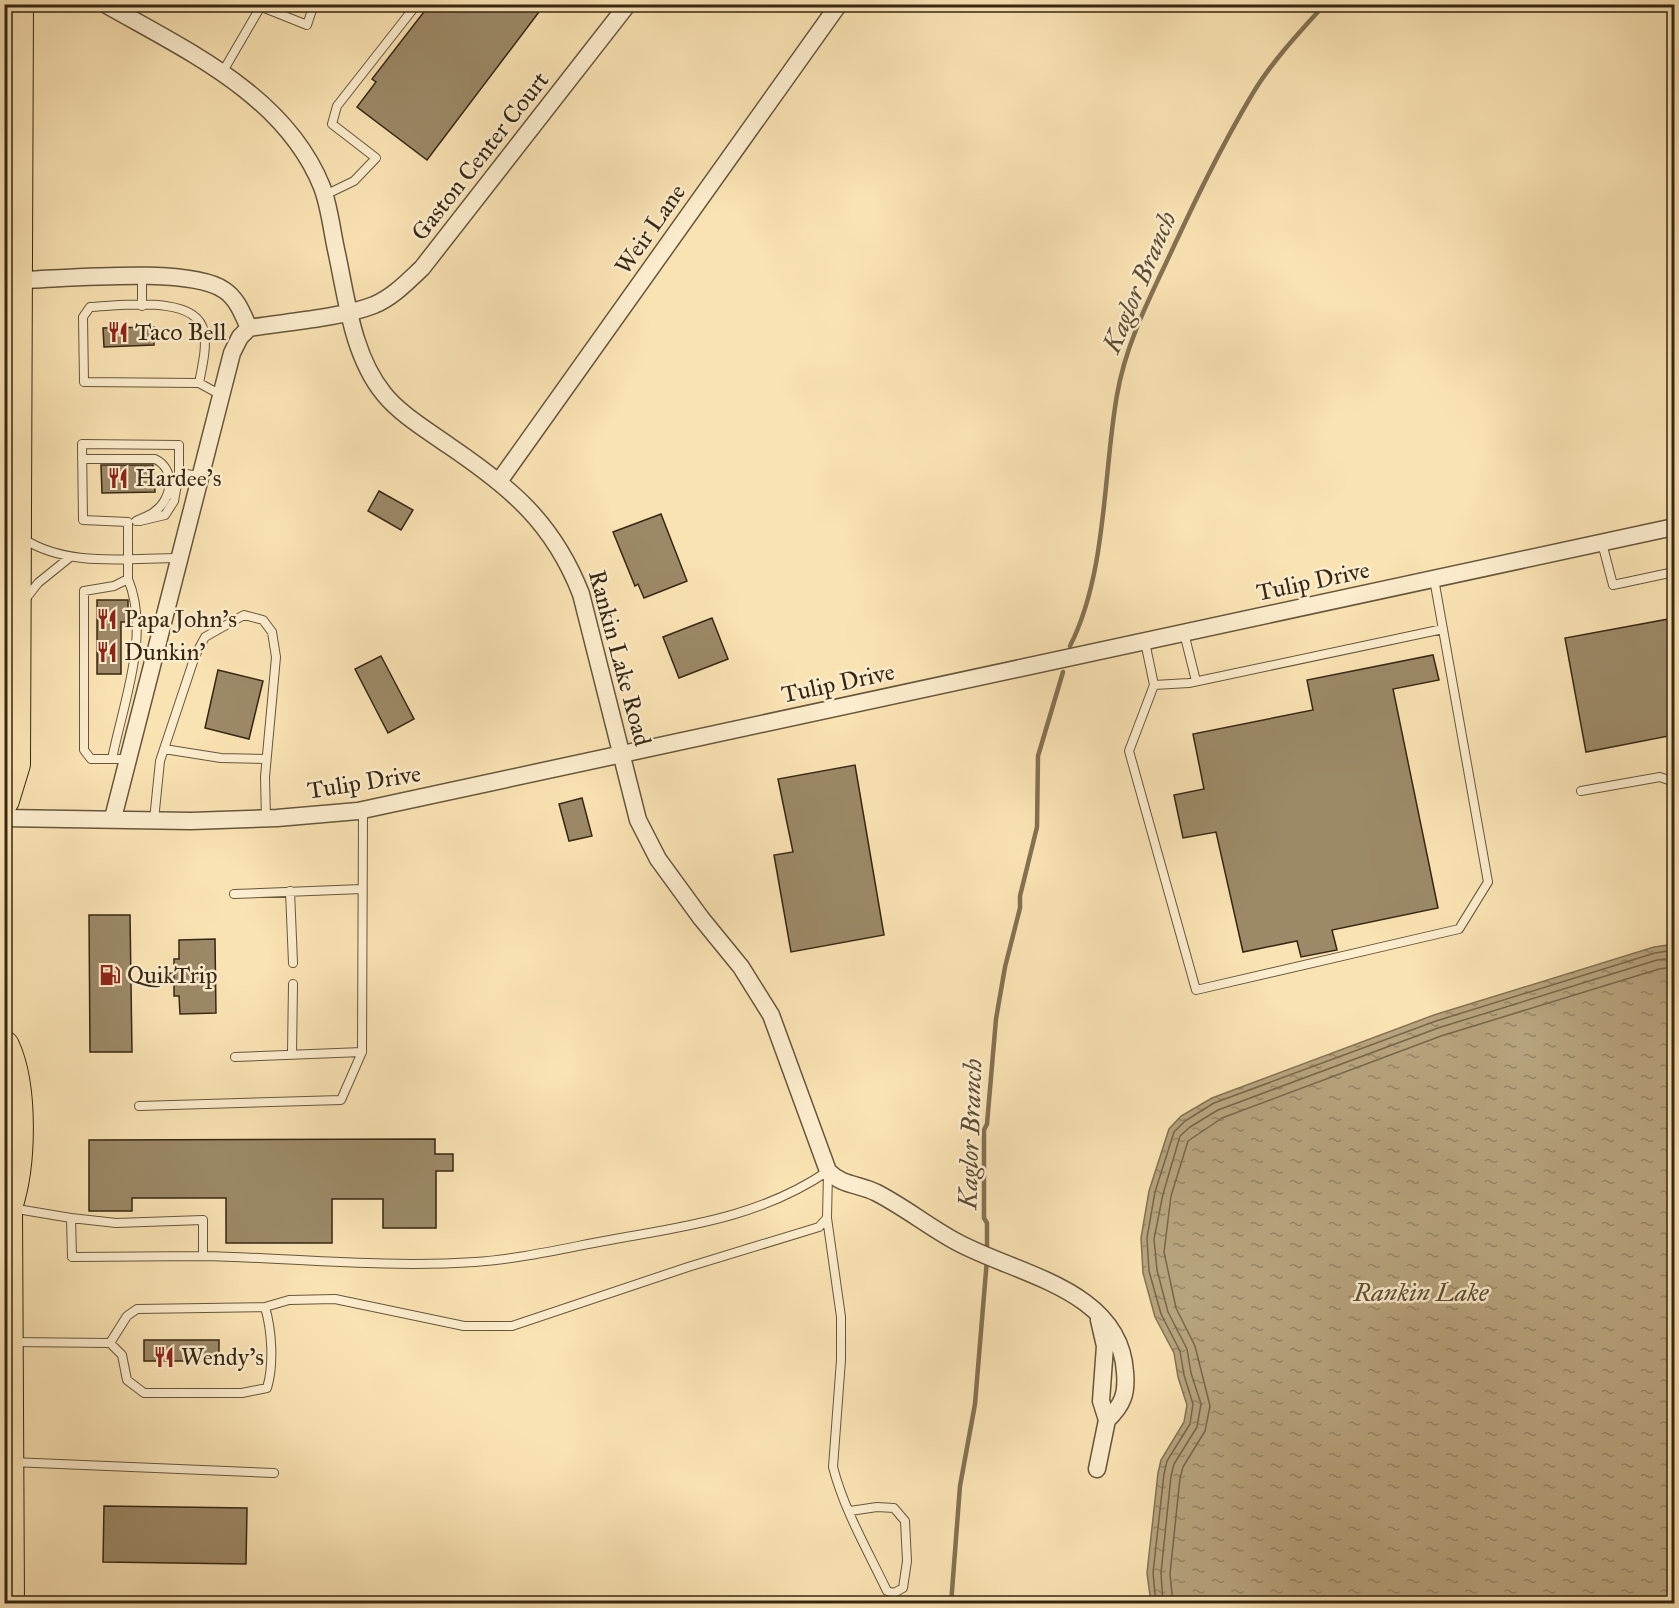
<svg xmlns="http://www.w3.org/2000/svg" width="1679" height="1608" font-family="'IM FELL Great Primer',serif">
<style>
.water{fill:url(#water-ripples);stroke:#837153;stroke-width:1.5}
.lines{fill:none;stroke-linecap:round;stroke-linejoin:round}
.shore{stroke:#766549;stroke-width:1.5}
.stream{stroke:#837153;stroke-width:4.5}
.building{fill:#9c8967;stroke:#362715;stroke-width:1.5}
.lane-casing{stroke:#67563c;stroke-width:10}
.street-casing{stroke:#67563c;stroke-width:19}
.highway-casing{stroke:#362715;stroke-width:32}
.lane{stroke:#fcedce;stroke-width:8}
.street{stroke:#fcedce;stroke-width:16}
.highway{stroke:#fae3b3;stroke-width:30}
.labels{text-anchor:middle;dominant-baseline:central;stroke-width:5;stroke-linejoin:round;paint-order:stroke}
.street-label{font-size:24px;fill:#362715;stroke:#fcedce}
.poi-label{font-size:24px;fill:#362715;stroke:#fcedce;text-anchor:start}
.water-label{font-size:26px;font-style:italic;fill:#5d4c34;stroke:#fcedce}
</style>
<defs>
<pattern id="water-ripples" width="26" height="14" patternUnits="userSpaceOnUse" patternTransform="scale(1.5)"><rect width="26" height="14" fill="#b7a37d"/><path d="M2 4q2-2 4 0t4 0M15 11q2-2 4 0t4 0" fill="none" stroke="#968565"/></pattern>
</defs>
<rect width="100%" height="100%" fill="#fae3b3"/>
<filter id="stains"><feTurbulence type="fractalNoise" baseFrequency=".00333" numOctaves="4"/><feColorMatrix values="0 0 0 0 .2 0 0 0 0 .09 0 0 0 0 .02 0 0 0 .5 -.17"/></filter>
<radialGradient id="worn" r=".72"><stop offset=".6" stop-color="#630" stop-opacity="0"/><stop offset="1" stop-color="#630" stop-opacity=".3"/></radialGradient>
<path class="water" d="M1674,944v659h-523l-4,-30 11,-100 3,-13 23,-38 3,-17 -9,-28 -4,-24 -19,-36 -12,-44 -2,-35 8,-47 20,-62 12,-13 31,-18 222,-83 220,-68z"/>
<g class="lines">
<path class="shore" d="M1156,1604l-3,-31 11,-99 3,-13 23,-37 3,-20 -9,-29 -4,-24 -19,-37 -12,-43 -2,-33 8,-46 19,-60 11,-11 29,-18 222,-82 219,-68 19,-3
M1163,1604l-2,-31 10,-97 3,-12 23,-37 4,-23 -10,-31 -4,-24 -19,-37 -11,-42 -3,-31 9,-45 17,-58 10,-9 28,-17 220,-82 219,-68 17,-2
M1173,1604l-3,-30 10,-96 3,-11 22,-36 5,-25 -15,-60 -19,-38 -12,-56 7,-56 17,-55 34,-23 219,-82 218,-67 15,-2"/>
<path class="stream" d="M1070,646c37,-73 33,-172 47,-251 8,-47 29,-90 49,-132 27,-58 54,-115 87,-170 20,-33 46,-60 72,-89
M987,1250v-27l-3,-5v-88l3,-6 9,-105 9,-52 15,-59v-12l17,-69 1,-71 25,-84
M951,1604l9,-118 15,-82 12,-145"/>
</g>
<path class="building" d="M430,4h115l-118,156 -70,-53 19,-25 -4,-3z
M154,327v18l-50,2 -1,-19z
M101,465h52l2,27 -53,1z
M379,491l34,19 -12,20 -33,-19z
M661,514l26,67 -43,17 -6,-14 -3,2 -22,-54z
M97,600h31v22h-7v52h-24z
M712,618l16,41 -49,19 -16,-41z
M1674,618v117l-88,17 -21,-114z
M1433,655l6,25 -46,9 45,219 -106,22 5,20 -36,7 -4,-16 -54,11 -27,-120 -33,6 -9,-43 30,-6 -11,-55 120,-24 -6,-30z
M381,656l33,63 -26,14 -33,-64z
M218,670l45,11 -14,58 -44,-11z
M855,765l29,170 -93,17 -17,-97 19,-3 -15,-73z
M582,798l10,38 -23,5 -10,-37z
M89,915h41l2,137h-42z
M215,939l1,74 -36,1 -1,-18h-5v-37h5v-19z
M435,1139v15h18v17h-17v57h-53v-29h-51v44h-106v-45h-94v13h-43v-71z
M144,1340h75v21h-75z
M104,1506l143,2 -1,56 -143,-2z"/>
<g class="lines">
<defs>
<path id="lane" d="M257,5l50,20 7,-21
M222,73l39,-67
M325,195l29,-14 22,-23 -44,-34 5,-18 80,-102
M142,277v29
M199,383c3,-16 8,-35 5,-51 -7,-38 -84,-26 -114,-25l-7,10 1,65 115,1 22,12
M82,459h73c21,10 18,40 -1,53 -5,4 -12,6 -18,9
M140,521l25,-6 9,-14 5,-28
M22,538c46,30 105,20 157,20
M1602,543l11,42 61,-13
M24,601l14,-18 31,-25
M1184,633l12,48
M1145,642l9,43 -25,66 67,239 263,-61 29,-47 -54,-303
M1154,685l35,-2 254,-54
M164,749l57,9 45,1
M112,759c11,-56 39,-125 16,-180
M128,759h-37l-7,-9v-159l30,-5 14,-7v-57l-45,-2 -1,-76 97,1v28l21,3
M1581,791l79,-14 14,5
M154,820l6,-59 35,-105 10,-19 39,-22 19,5 9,12 4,25 -11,120 1,42
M290,891l3,72
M234,894l128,-5
M292,1054l1,-70
M235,1057l127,-5 1,-242
M139,1106l202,-6 21,-48
M11,1208l60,10 1,39 131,-1v-36l-87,3 -45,-5
M827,1218l14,99v43l-8,107c11,43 35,84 54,124l7,2 9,-5 4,-27 -2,-40 -11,-13 -17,-1 -27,4
M203,1256c91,2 181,12 272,6 49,-3 107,-18 157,-26 70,-12 136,-24 196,-65
M265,1307l24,-7 46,-1 129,27h48l176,-59 131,-40 8,-9 1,-46
M12,1342l98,1 12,12 5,25 17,13h98l25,-5c7,-23 5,-57 -2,-81l-128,2 -10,7 -17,27
M12,1462l262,11"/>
<path id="street" d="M105,4c82,47 180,91 217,183 8,21 10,46 15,67 10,47 16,102 47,140 16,20 43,36 64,51 62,42 105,77 133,149l57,226 20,39 43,59 40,49 30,48 57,156c14,15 32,13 49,22 27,14 51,33 78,48 59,33 165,47 170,131 2,21 -2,33 -18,48
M18,280c47,-1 171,-14 206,10 13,8 19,25 25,38
M500,480l339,-476
M4,818l187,3 86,-3 81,-7 1316,-284
M113,818l119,-465 8,-16 9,-9c37,-6 92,-10 125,-23 19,-8 33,-23 48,-37l206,-264
M1097,1469l10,-49 -6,-19 4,-55 -6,-26"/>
<path id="highway" d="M4,800l11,-36 3,-760
M4,1046c19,40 17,120 3,161l2,397"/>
</defs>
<use href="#lane" class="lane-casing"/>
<use href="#street" class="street-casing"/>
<use href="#highway" class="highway-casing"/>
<use href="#lane" class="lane"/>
<use href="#street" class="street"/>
<use href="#highway" class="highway"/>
</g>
<defs>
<symbol id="restaurant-bare" viewBox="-9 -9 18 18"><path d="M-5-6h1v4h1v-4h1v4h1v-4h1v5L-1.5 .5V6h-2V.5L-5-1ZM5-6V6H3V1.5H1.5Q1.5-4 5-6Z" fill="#8f2418" stroke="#fcedce" stroke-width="2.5" paint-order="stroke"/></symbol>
<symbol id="fuel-bare" viewBox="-9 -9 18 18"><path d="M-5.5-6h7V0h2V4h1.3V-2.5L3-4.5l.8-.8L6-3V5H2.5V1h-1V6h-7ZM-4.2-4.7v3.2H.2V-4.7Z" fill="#8f2418" stroke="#fcedce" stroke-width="2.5" paint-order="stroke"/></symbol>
</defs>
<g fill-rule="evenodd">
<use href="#restaurant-bare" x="103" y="317" width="30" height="30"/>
<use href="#restaurant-bare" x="103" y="463" width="30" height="30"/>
<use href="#restaurant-bare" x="92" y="604" width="30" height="30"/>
<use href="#restaurant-bare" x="92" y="637" width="30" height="30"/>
<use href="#fuel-bare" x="95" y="960" width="30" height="30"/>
<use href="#restaurant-bare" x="149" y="1342" width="30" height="30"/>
</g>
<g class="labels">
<g class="street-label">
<text transform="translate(480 156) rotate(-52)">Gaston Center Court</text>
<text transform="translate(650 229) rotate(-55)">Weir Lane</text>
<text transform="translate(1313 581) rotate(-12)">Tulip Drive</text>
<text transform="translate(620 658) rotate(75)">Rankin Lake Road</text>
<text transform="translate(838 683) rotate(-12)">Tulip Drive</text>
<text transform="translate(364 782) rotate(-9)">Tulip Drive</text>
</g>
<g class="poi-label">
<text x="135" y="332">Taco Bell</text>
<text x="135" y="478">Hardee's</text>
<text x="124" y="619">Papa John's</text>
<text x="124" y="652">Dunkin'</text>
<text x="127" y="975">QuikTrip</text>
<text x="181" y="1357">Wendy's</text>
</g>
<g class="water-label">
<text transform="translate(1139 282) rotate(-67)">Kaglor Branch</text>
<text transform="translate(970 1134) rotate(-88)">Kaglor Branch</text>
<text x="1421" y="1292">Rankin Lake</text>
</g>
</g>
<rect width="1679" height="1608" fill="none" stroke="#fae3b3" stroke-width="24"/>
<rect x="6" y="6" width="1667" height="1596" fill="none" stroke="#362715" stroke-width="3"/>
<rect x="12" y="12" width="1655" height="1584" fill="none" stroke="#362715" stroke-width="1.5"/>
<rect width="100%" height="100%" filter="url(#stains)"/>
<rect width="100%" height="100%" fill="url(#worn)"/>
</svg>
